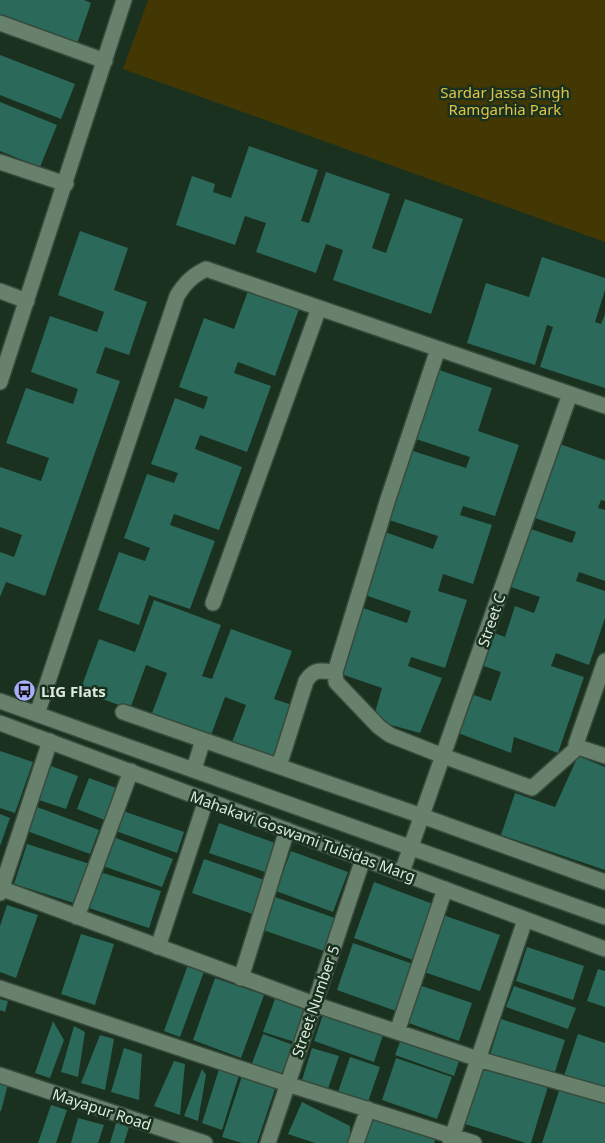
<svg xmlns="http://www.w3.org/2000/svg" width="605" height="1143" font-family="'Noto Sans',sans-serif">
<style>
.green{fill:#433804}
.building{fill:#2b695a}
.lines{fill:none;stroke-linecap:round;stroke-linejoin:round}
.minor-casing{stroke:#374b3c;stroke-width:18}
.tertiary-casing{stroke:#374b3c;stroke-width:18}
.minor{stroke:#68816c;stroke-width:15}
.tertiary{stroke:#68816c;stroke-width:15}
.labels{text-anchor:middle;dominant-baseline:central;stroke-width:5;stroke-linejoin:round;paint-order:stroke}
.park-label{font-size:15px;fill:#dfc448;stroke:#1a311f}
.street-label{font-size:15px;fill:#ddebdf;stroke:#1a311f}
.poi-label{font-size:15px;font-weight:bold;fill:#ddebdf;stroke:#1a311f;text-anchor:start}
</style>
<rect width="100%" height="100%" fill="#1a311f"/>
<path class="green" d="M148,0h457v242l-482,-173z"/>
<path class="building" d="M0,0h84l7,3 -14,41 -77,-27z
M0,55l75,29 -14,35 -61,-24z
M0,102l57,23 -17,42 -40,-16z
M249,146l69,24 -17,51 8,2 17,-51 64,22 -18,54 14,5 19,-54 58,20 -32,95 -98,-34 10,-30 -17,-6 -10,29 -60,-21 10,-29 -21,-7 -10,29 -59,-20 16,-49 23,8 -2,8 18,6z
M80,231l48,17 -14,42 33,12 -18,53 -24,-8 -9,26 24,8 -75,215 -39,-14 -6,15v-45l14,5 8,-22 -22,-8v-60l41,14 8,-23 -43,-15 20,-55 47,16 5,-15 -47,-17 19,-56 47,16 7,-20 -46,-17z
M542,257l63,21v12l-10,32 6,2 4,-10v74l-65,-21 13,-40 -6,-2 -12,40 -68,-22 19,-60 43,14z
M248,291l51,18 -24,67 -37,-14 -4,11 37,13 -24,66 -47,-17 -5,14 47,18 -23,63 -45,-16 -4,11 45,16 -25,68 -41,-14 -10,30 -41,-15 21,-58 26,9 5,-13 -26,-10 23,-64 27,9 4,-10 -27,-9 24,-66 29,11 4,-12 -29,-10 25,-69 30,11z
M439,370l53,18 -14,43 41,14 -24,71 -32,-10 -3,9 32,10 -19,59 -30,-10 -5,17 29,9 -22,68 -34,-11 -3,9 34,12 -22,55 -47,-13 9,-32 -44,-15 22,-66 47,16 4,-12 -46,-16 20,-63 48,17 5,-13 -49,-16 24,-69 53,17 4,-11 -54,-18z
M554,442l51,18v41l-4,-1 -3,8 7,2v71l-26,-9 -3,9 29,10v27l-16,47 -33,-12 -5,13 33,11 -26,76 -44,-16 -3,16 -53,-20 16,-38 17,6 10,-29 -23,-8 11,-33 16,6 10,-31 19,7 6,-16 -32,-11 20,-58 44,15 4,-11 -47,-16z
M154,600l67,25 -19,51 10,3 19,-50 61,22 -18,48 18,6 -18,55 -43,-15 15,-40 -21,-8 -15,41 -59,-22 16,-43 -21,-8 -16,44 -50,-18 19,-52 36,13z
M0,751l33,11 -18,51 -15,-5z
M578,756l27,11v103l-104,-35 14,-42 40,14z
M51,766l27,10 -12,33 -27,-9z
M89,778l30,11 -12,32 -30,-12z
M37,807l62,23 -9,24 -63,-23z
M123,811l61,21 -7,21 -61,-22z
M0,814l10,4 -10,28z
M219,823l59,21 -10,29 -59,-20z
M113,837l60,22 -11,28 -59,-21z
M27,844l63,20 -13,40 -63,-20z
M291,851l57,21 -15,40 -57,-21z
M204,859l66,23 -12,34 -66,-23z
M100,872l61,19 -12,37 -60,-20z
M374,882l59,22 -20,56 -59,-22z
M275,897l60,21 -11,33 -61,-21z
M7,905l31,10 -22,63 -16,-6v-46z
M443,915l57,20 -20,56 -56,-19z
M81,934l33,10 -19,61 -34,-11z
M353,943l60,21 -17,47 -59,-21z
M527,947l57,19 -11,34 -57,-19z
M189,962l16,7 -25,68 -16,-6z
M598,969l7,2v36l-18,-6z
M215,978l49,17 -23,63 -48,-18z
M416,984l56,19 -13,38 -56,-20z
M514,986l62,22 -8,21 -62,-22z
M276,996l31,11 -12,35 -32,-10z
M0,999l8,2 -3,11 -5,-2z
M325,1009l60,20 -11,33 -60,-21z
M501,1019l64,21 -11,35 -64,-20z
M53,1021l11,19 -14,38 -15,-5z
M74,1026l11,6 -7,45 -17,-5z
M263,1034l33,12 -12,32 -33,-12z
M578,1034l27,9v47l-41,-14z
M100,1035l14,4 -9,51 -24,-7z
M402,1037l58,21 -6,18 -59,-21z
M124,1048l18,6 -3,46 -28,-8z
M312,1048l27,8 -11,33 -26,-9z
M350,1057l30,10 -12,35 -30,-10z
M396,1058l56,19 -15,42 -55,-19z
M174,1061l11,3 -5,51 -26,-9z
M483,1063l66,20 -18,60h-5l-61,-19z
M220,1066l20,6 -18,58 -20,-7z
M202,1069l4,6 -8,46 -14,-5z
M243,1073l33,13 -19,57h-15l-20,-6z
M0,1081l8,3 -7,27h-1z
M561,1085l44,14v44h-63z
M302,1102l48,24v17h-35l-27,-9z
M51,1105l16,5 -11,33h-18z
M372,1114l64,24 -2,5h-72z
M78,1118l26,7 -6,18h-27z
M116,1123l13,4 -5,16h-14z"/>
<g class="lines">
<defs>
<path id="minor" d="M0,23l105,38
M0,162l66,22
M0,291l27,10
M438,349l-51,153 -52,170 1,10 43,45 11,8 53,21 89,32 46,-41
M0,382l124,-382
M213,603l106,-295
M605,661l-29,83 2,3 27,9
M123,712l80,28 -9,29
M37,714l140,-418c8,-13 15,-20 29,-27l399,137
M203,740l219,76 183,66
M279,766l27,-85c9,-13 14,-10 29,-9
M402,872l168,-478
M0,888l314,116 164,55 127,36
M0,893l50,-152
M77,917l54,-146
M158,947l48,-147
M241,978l46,-148
M0,988l287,96 187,59
M397,1032l48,-143
M0,1075l205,68
M268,1143l95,-284
M356,1143l12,-34
M450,1143l75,-223"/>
<path id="tertiary" d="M0,701l605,216
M0,723l605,226"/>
</defs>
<use href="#minor" class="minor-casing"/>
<use href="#tertiary" class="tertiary-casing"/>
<use href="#minor" class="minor"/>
<use href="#tertiary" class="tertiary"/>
</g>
<defs>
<symbol id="bus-disc" viewBox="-11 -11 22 22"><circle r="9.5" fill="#aaaffb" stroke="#1a311f"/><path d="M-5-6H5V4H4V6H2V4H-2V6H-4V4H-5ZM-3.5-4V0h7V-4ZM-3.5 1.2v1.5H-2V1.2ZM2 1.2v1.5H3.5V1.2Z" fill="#111"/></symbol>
</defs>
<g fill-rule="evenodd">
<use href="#bus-disc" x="12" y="678" width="25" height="25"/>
</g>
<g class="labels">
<g class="park-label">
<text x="505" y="92">Sardar Jassa Singh<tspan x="505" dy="17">Ramgarhia Park</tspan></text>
</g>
<g class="street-label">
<text transform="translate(491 620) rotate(-71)">Street C</text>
<text transform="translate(303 836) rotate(20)">Mahakavi Goswami Tulsidas Marg</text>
<text transform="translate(315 1001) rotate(-71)">Street Number 5</text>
<text transform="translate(102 1109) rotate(18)">Mayapur Road</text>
</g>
<g class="poi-label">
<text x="41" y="691">LIG Flats</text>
</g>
</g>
</svg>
